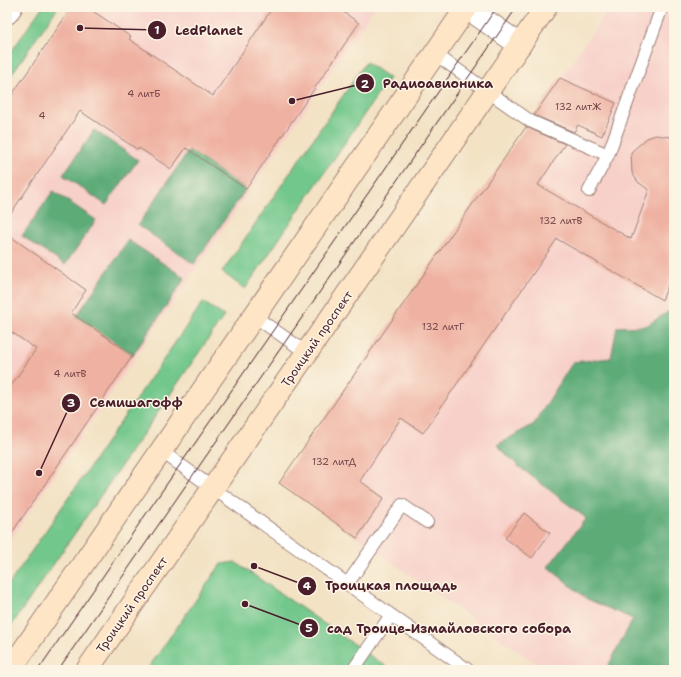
<svg xmlns="http://www.w3.org/2000/svg" width="681" height="677" font-family="'Shantell Sans',sans-serif">
<style>
.built{fill:#f7d0c9}
.green{fill:#72c78c;stroke:#5e735c}
.forest{fill:#5dac78;stroke:#546652}
.building{fill:#efb1a1}
.lines{fill:none;stroke-linecap:round;stroke-linejoin:round}
.service-casing{stroke:#9e8078;stroke-width:14}
.minor-casing{stroke:#9e8078;stroke-width:24}
.secondary-casing{stroke:#9e8078;stroke-width:24}
.service{stroke:#fff;stroke-width:12}
.minor{stroke:#fff;stroke-width:22}
.secondary{stroke:#fde5c5;stroke-width:22}
.tram{stroke:#4a1f2b;stroke-width:1}
.labels{text-anchor:middle;dominant-baseline:central;stroke-width:3;stroke-linejoin:round;paint-order:stroke}
.number-label{font-size:10px;fill:#734448}
.street-label{font-size:12px;fill:#4a1f2b;stroke:#fcf5e5}
.leader{fill:none;stroke:#4a1f2b;stroke-width:1.5}
.callout-dot{fill:#4a1f2b;stroke:#fcf5e5;stroke-width:1.5}
.mark-label{font-size:12px;text-anchor:middle;font-weight:bold;fill:#fff}
.callout-label{font-size:13px;text-anchor:middle;font-weight:bold;fill:#4a1f2b;stroke:#fcf5e5;stroke-width:3;stroke-linejoin:round;paint-order:stroke}
</style>
<rect width="100%" height="100%" fill="#fcf5e5"/>
<filter id="ink" filterUnits="userSpaceOnUse"><feTurbulence type="fractalNoise" baseFrequency=".025" numOctaves="2"/><feDisplacementMap in="SourceGraphic" scale="8" xChannelSelector="R" yChannelSelector="G"/><feConvolveMatrix kernelMatrix="1 2 1 2 8 2 1 2 1" color-interpolation-filters="sRGB"/></filter>
<filter id="wash" filterUnits="userSpaceOnUse"><feTurbulence type="fractalNoise" baseFrequency=".012" numOctaves="4" result="noise"/><feDisplacementMap in="SourceGraphic" scale="16" xChannelSelector="R" yChannelSelector="G"/><feGaussianBlur stdDeviation="0.9" result="paint"/><feColorMatrix in="noise" values="0 0 0 0 0 0 0 0 0 0 0 0 0 0 0 0 0 1.4 0 .05"/><feComposite in="paint" operator="in"/></filter>
<g filter="url(#wash)">
<rect width="100%" height="100%" fill="#f3e2c4"/>
<path class="built" d="M70,7h305l-368,538v-447z
M610,7h64v663h-129l-266,-187z"/>
<path class="green" d="M42,7h16l-51,74v-23z
M366,62l23,16 -144,211 -23,-17z
M203,302l21,14 -217,316v-45z
M235,562l156,108h-244l74,-106z"/>
<path class="forest" d="M94,130l44,30 -32,45 -43,-30z
M189,150l57,39 -52,75 -56,-39z
M53,191l43,29 -31,45 -43,-29z
M128,240l57,38 -52,77 -57,-38z
M674,308v362h-68l27,-51 -46,-20 -39,-32 38,-49 -69,-53 -20,-20 37,-21 39,-62 38,-4 6,-31 29,-1z"/>
<g id="blocks">
<path class="building" d="M72,7h15l44,30 -2,2 84,57 60,-89h63l23,16 -113,166 -60,-41 -15,21 -32,-21 -1,2 -58,-39 -73,108v-117z
M560,78l56,25 -14,33 -24,-11 -4,7 -40,-17z
M526,127l39,17 -27,41 93,54 18,-49 -11,-8 -6,-9 -1,-21 16,-14 9,-3 14,2 2,-5h2v139l-12,29 -105,-61 -134,194 -22,-15 -41,63 24,17 -27,40 -78,-55z
M7,234l79,56 -15,23 62,42 -126,185v-148l29,-43 -29,-20z
M524,513l26,20 -18,25 -27,-20z"/>
</g>
</g>
<g filter="url(#ink)">
<use href="#blocks" fill-opacity="0" stroke="#9e8078" stroke-width="1"/>
<g class="lines">
<defs>
<path id="service" d="M435,54l95,67 78,34 -19,36
M608,155l54,-148
M254,316l53,37
M161,451l307,219
M348,583l54,-78 25,17
M353,670l38,-55"/>
<path id="minor" d="M466,7l54,38
M7,13l4,-6"/>
<path id="secondary" d="M10,670l457,-663
M87,670l459,-663"/>
</defs>
<use href="#service" class="service-casing"/>
<use href="#minor" class="minor-casing"/>
<use href="#secondary" class="secondary-casing"/>
<use href="#service" class="service"/>
<use href="#minor" class="minor"/>
<use href="#secondary" class="secondary"/>
<path class="tram" d="M38,670l459,-663
M58,670l459,-663"/>
</g>
</g>
<g class="labels">
<g class="number-label">
<text x="144" y="93">4 литБ</text>
<text x="578" y="106">132 литЖ</text>
<text x="42" y="115">4</text>
<text x="561" y="220">132 литВ</text>
<text x="443" y="326">132 литГ</text>
<text x="70" y="373">4 литВ</text>
<text x="334" y="461">132 литД</text>
</g>
<g class="street-label">
<text transform="translate(317 339) rotate(-55)">Троицкий проспект</text>
<text transform="translate(132 605) rotate(-55)">Троицкий проспект</text>
</g>
</g>
<path class="leader" d="M80 28L157 30M292 101L365 83M39 473L71 403M254 566L307 586M245 604L309 628"/>
<g class="callout-dot">
<circle cx="80" cy="28" r="4"/>
<circle cx="292" cy="101" r="4"/>
<circle cx="39" cy="473" r="4"/>
<circle cx="254" cy="566" r="4"/>
<circle cx="245" cy="604" r="4"/>
<circle cx="157" cy="30" r="10"/>
<circle cx="365" cy="83" r="10"/>
<circle cx="71" cy="403" r="10"/>
<circle cx="307" cy="586" r="10"/>
<circle cx="309" cy="628" r="10"/>
</g>
<g class="mark-label">
<text x="157" y="34">1</text>
<text x="365" y="88">2</text>
<text x="71" y="407">3</text>
<text x="307" y="590">4</text>
<text x="309" y="632">5</text>
</g>
<g class="callout-label">
<text x="209" y="35">LedPlanet</text>
<text x="438" y="88">Радиоавионика</text>
<text x="136" y="407">Семишагофф</text>
<text x="391" y="590">Троицкая площадь</text>
<text x="449" y="633">сад Троице-Измайловского собора</text>
</g>
<rect width="681" height="677" fill="none" stroke="#fcf5e5" stroke-width="24"/>
</svg>
